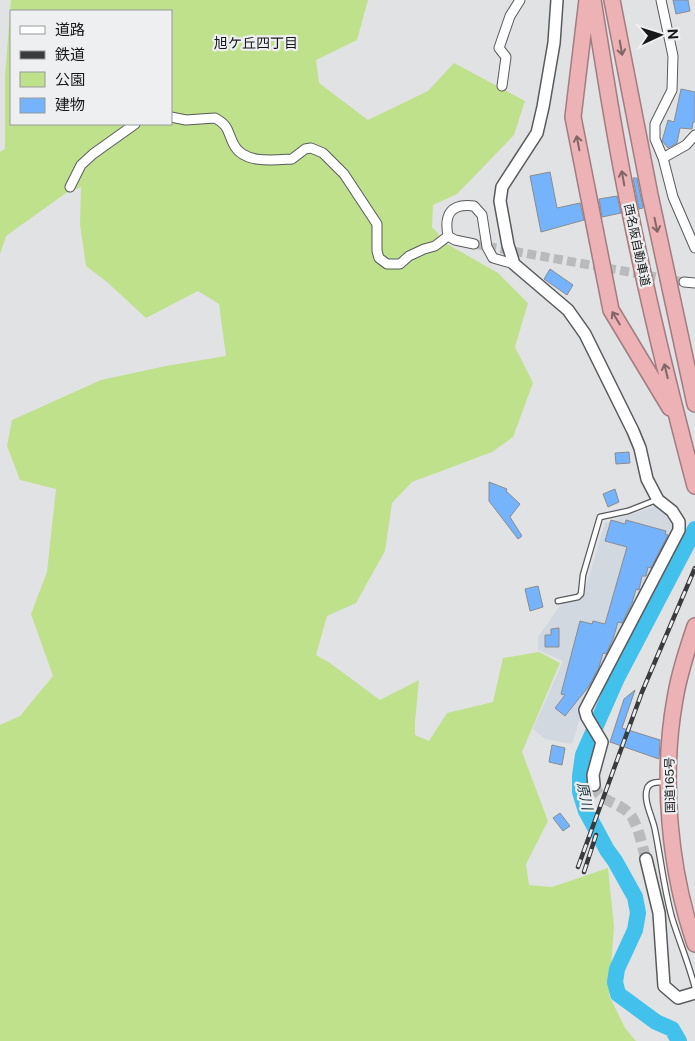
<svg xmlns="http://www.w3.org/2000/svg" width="695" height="1041" font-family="'Public Sans','Noto Sans JP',sans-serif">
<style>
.built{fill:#d1d8e0}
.green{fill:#bfe18c;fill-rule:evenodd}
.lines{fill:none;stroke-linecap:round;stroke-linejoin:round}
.river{stroke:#42c1ec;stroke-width:16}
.building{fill:#76b3fd;stroke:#8a8c8d}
.street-tunnel{stroke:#b9babb;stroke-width:9;stroke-dasharray:9 4.5;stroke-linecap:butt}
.secondary-tunnel{stroke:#b9babb;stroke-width:11;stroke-dasharray:11 5.5;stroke-linecap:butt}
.lane-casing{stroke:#595a5c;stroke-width:7}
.street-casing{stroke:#595a5c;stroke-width:11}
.secondary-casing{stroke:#595a5c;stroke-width:14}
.highway-casing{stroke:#a27c7e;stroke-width:18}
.lane{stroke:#fff;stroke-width:4.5}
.street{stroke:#fff;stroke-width:9}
.secondary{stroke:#fff;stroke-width:11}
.highway{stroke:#edb2b5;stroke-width:15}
.rail-casing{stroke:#3a3b3d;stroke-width:4.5}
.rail{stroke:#eeeff1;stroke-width:2.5;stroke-dasharray:8;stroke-linecap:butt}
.oneway{stroke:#826567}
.labels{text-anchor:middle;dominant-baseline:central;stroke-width:4.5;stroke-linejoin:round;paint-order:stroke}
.street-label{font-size:12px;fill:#171819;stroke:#eeeff1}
.neighbourhood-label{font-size:14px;fill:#171819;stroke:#eeeff1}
.water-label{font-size:14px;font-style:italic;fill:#1d323b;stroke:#eeeff1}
</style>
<rect width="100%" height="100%" fill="#e1e2e4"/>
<path class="built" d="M656,506l16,13 2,9 -90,177 -12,39 -27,-5 -12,-10 30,-68 -25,-11v-13l24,-34 21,-6 22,-74z"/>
<path class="green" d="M11,0h357l-11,40 -41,20 3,23 49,37 60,-29 26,-28 71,38 -11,34 -57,59 -24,11 -1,22 15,17 51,29 30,30 -13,44 18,36 -20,54 -21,15 -80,30 -20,21 -7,48 -29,52 -29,13 -11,39 14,8 50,37 39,-20 -4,41v14l14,6 18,-28 46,-11 10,-44 36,-6 21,11 -38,89 26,69 -22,43 3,21 23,2 56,-19 6,58 -5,69 16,33 11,13h-636v-316l20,-9 33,-40 -22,-62 16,-42 9,-83 -36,-9 -13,-34 5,-26 89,-40 65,-14 60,-10 -7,-52 -21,-13 -52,27 -39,-36 -21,-16 -6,-42 1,-37 -15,6 -60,43 -6,18v-102l5,-3v-73zM11,11h160v113h-160z"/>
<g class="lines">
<path class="river" d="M679,1041l-7,-12 -16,-7 -38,-28 -3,-12 2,-13 18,-39 3,-17 -3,-16 -20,-36 -8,-11 -21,-39 -6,-19v-16l3,-21 34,-77 78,-149"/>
</g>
<path class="building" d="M673,0h15l2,11 -14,3z
M681,89l14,3v30h-2l-1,7 -12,-1 -3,15 -9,5 -6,-7 6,-21 6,2z
M550,172l7,36 23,-5 4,17 -43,12 -11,-56z
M633,178h4l6,30 -4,1z
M617,196l4,17 -19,4 -3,-18z
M550,269l23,16 -6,10 -23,-16z
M629,452l1,11 -14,1 -1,-11z
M489,482l18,7 -1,2 14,13 -10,13 12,19 -4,3 -29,-38z
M615,489l4,13 -11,5 -5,-13z
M611,520l14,4 1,-4 40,11 -1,3 3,1 -17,33 -3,-1 -2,9h-4l-3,14 -3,-1 -4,14 -10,20 -4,-1 -5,17 -7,15 -3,-1 -4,14 -10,19 -24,30 -10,-8 10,-13 -4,-1 19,-73 12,3 1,-3 12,3 22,-77 -22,-6z
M538,586l5,21 -13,4 -5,-22z
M559,628v19h-14v-12h6v-6z
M635,690l-13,38 38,12 -1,19 -49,-17 14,-43z
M552,745l13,3 -3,17 -13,-3z
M560,813l10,13 -7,5 -10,-13z"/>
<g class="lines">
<path class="street-tunnel" d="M474,244l210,38"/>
<path class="secondary-tunnel" d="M594,785c6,19 27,16 38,32 7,12 10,28 14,42"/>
<defs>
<path id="lane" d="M558,601l20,-4 3,-3 2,-19 17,-58 28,-6 28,-11
M667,782c-7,0 -18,-1 -20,7 -4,12 6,29 8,41 6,30 9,59 17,88 7,23 17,46 23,70"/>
<path id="street" d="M661,0l12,56 -1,34 -17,34v15l8,19 10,39 22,51
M502,86l4,-29 -7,-9 11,-32 10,-16
M171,117l15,3 29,-2c15,8 12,14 19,27 10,19 40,15 58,14l13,-10 6,-1 12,5 21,21 33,50v27l2,7 8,6h13l9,-8 15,-7 11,-3 13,-10
M663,158l23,-13 9,-10
M70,187l11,-22 12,-11 42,-30
M474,244l-19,-4 -7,-4c-4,-21 2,-33 26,-30l8,9 5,32 6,11 21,6
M684,282l11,1"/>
<path id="secondary" d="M557,0l-3,43 -11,64 -6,26 -35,54 -2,14 8,44 6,19 54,46 17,24 48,97 7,17 7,31 11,21 14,11 7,11v8l-94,180 2,7 15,25 -9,33 1,10
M646,859l13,54 5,73 14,12 17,-5"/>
<path id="highway" d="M587,0l-14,117 38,193 59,98
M593,0c11,67 21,135 35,202 19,95 42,190 67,284
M612,0l38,195 45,209
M695,626c-8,24 -16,48 -20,73 -14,78 -6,170 20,245"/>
</defs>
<use href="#lane" class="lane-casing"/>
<use href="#street" class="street-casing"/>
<use href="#secondary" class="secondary-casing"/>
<use href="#highway" class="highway-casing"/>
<use href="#lane" class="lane"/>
<use href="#street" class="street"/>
<use href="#secondary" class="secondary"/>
<use href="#highway" class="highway"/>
<defs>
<path id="rail" d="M578,867l64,-175 53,-124
M584,872l12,-37"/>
</defs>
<use href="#rail" class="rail-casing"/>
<use href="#rail" class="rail"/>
</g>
<defs><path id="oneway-shaft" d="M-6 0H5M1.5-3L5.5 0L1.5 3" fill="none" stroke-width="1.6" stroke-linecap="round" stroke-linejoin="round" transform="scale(1.25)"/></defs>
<g class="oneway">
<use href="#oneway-shaft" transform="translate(621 48) rotate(80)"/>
<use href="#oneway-shaft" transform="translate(578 143) rotate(-101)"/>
<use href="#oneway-shaft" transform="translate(623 178) rotate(-100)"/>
<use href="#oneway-shaft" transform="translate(656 225) rotate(78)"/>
<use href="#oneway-shaft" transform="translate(616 318) rotate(-121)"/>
<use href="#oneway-shaft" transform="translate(666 371) rotate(-103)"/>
</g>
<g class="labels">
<g class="street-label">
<text transform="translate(637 245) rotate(78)">西名阪自動車道</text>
<text transform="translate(670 785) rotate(-91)">国道165号</text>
</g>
<g class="neighbourhood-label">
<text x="256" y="43">旭ケ丘四丁目</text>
</g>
<g class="water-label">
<text transform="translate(585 796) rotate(78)">原川</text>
</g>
</g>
<rect x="10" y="10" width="162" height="115" fill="#eeeff1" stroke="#98999b"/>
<rect x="20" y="26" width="25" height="8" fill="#ffffff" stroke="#98999b"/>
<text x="55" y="35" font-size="15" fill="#171819">道路</text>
<rect x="20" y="51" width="25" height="8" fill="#3a3b3d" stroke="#98999b"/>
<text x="55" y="60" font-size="15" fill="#171819">鉄道</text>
<rect x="20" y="72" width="25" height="15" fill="#bfe18c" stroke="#98999b"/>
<text x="55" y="85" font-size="15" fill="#171819">公園</text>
<rect x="20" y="98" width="25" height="15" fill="#76b3fd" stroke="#98999b"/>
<text x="55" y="110" font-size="15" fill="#171819">建物</text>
<g transform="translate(660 35) rotate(86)" stroke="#eeeff1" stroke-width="4" paint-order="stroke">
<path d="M0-4L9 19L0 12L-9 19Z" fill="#171819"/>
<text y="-8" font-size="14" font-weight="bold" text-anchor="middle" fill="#171819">N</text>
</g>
</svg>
